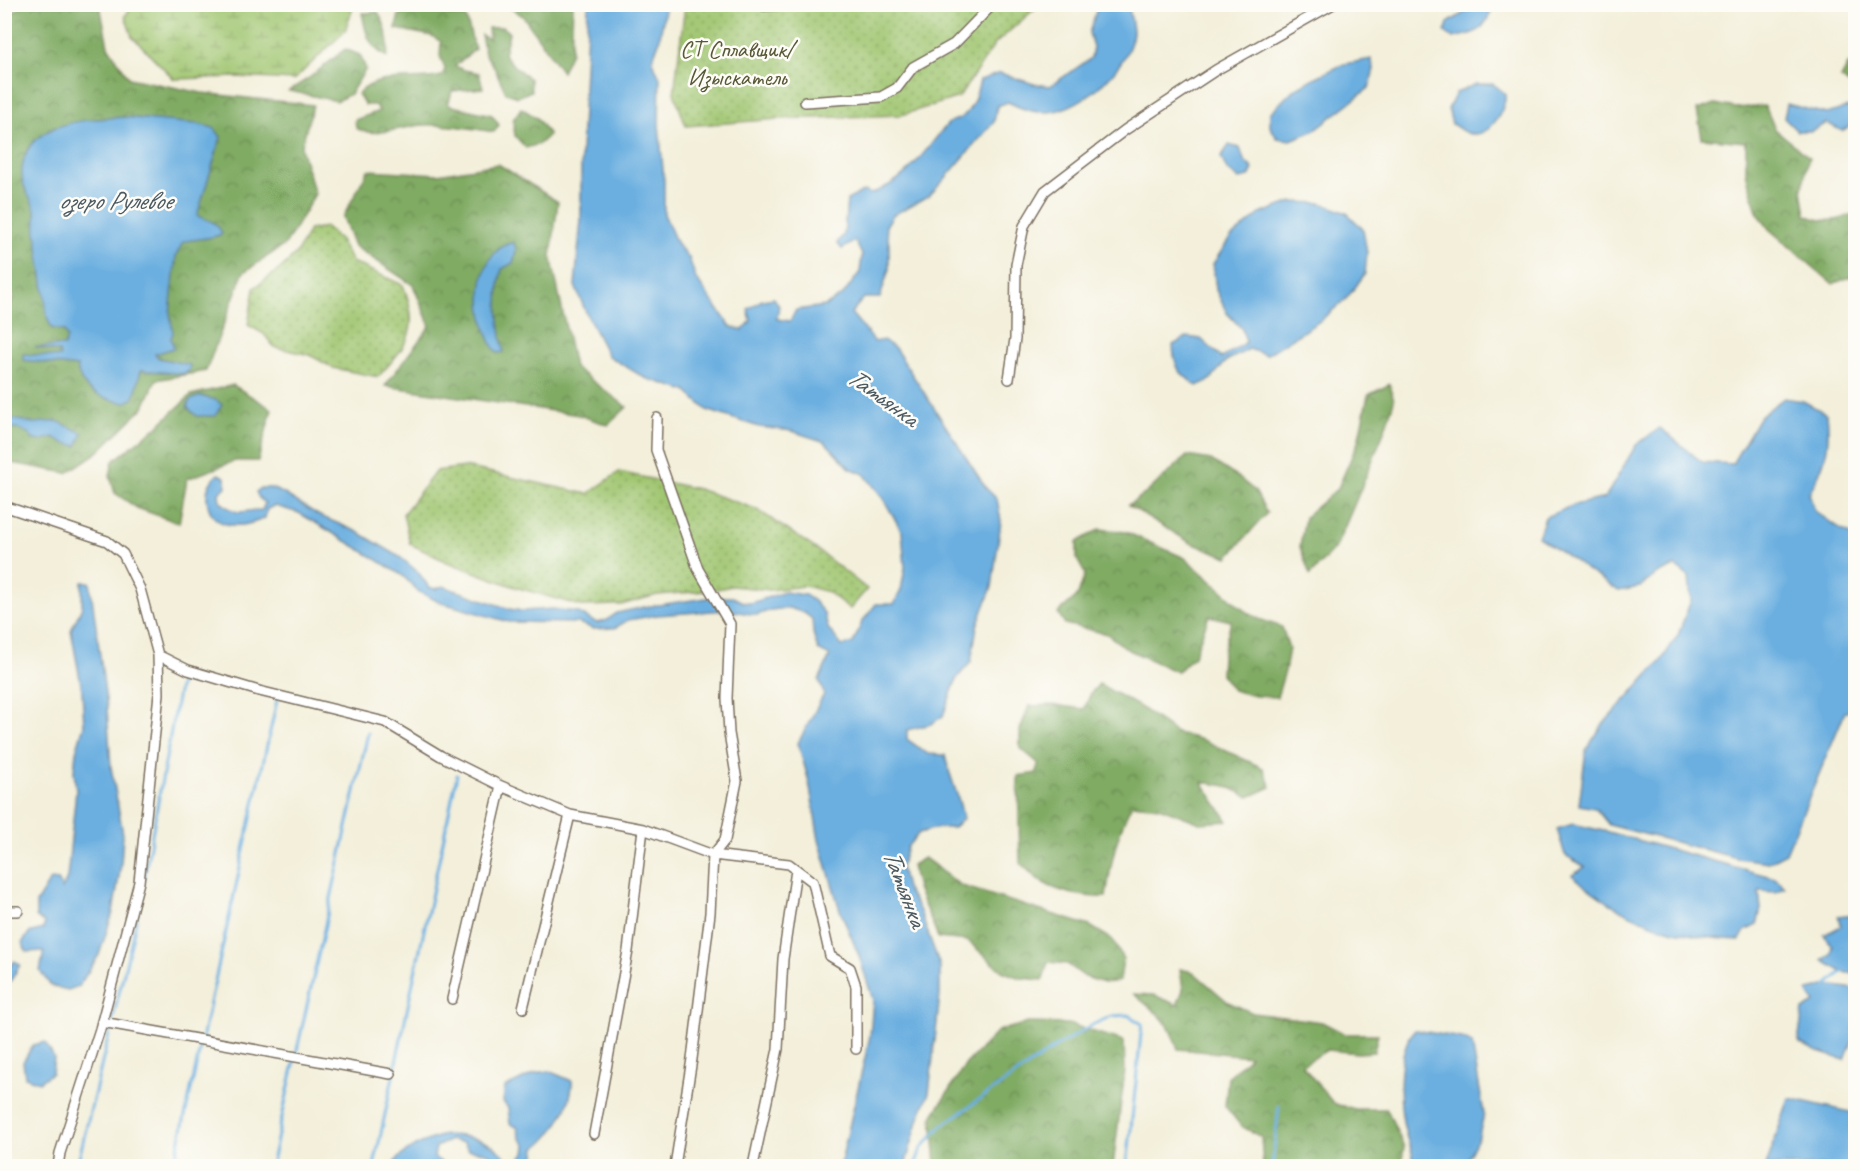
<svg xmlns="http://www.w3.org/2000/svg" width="1860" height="1171" font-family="Caveat,sans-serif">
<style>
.forest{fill:url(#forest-crowns);stroke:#5e6a40;stroke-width:1.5}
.wetland{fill:url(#wetland-marsh);stroke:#6e7848;stroke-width:1.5}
.garden{fill:url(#garden-dots);stroke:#6e7848;stroke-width:1.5}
.water{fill:#6aafe0;stroke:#526c7f;stroke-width:1.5}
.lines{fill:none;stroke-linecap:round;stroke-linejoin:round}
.stream{stroke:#6aafe0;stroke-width:3}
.minor-casing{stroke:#7b6f60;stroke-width:12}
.minor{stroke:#fff;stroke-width:9}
.labels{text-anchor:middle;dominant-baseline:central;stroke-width:5;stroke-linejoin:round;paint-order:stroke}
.park-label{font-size:24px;fill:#595937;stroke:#fdfcf7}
.water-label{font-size:26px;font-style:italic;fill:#4b5962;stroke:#fdfcf7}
</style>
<defs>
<pattern id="forest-crowns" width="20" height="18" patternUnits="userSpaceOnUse" patternTransform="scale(1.5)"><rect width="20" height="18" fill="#80ab63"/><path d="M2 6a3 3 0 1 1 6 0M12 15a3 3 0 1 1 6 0" fill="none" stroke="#6a8b51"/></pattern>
<pattern id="wetland-marsh" width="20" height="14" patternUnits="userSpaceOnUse" patternTransform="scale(1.5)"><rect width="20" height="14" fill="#a0c671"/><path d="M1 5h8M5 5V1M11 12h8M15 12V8" fill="none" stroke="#84a15c"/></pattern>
<pattern id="garden-dots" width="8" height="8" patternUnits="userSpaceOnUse" patternTransform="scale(1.5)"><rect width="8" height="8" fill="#a0c671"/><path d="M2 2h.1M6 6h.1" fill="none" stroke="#84a15c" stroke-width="1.8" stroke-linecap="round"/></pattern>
</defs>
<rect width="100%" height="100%" fill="#fdfcf7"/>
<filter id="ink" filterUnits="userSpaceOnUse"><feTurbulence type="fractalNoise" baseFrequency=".0167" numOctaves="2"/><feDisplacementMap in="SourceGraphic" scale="12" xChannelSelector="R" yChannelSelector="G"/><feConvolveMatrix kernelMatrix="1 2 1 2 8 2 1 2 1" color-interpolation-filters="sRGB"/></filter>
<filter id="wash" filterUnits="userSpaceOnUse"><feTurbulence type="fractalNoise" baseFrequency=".008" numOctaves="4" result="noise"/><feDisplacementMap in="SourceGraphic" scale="24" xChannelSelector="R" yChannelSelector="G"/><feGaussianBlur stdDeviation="1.35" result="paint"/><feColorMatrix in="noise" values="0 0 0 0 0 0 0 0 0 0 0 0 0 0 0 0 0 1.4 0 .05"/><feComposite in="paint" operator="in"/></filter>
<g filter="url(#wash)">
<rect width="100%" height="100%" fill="#f3efda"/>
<path class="forest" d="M26,5h74l8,41 21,32 73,15 111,12 -12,43 14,46 -29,50 -43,29 -37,98 -50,9 -12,27 -46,45 -31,21 -55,-10 -7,-6 -1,-148 9,-10 -9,-40 1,-244z
M506,5h67l-2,47 -9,20 -39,-56z
M419,11l47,6 9,32 -20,17 9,4 15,3 4,15 -31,3 -4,14 44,10 7,10 -5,7c-18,-3 -52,-8 -70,-7 -22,1 -47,14 -68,3l-1,-8 24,-9 -3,-6h-11l-7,-11c22,-23 56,-11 84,-18l3,-7 -5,-13 1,-14 -9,-6 -36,-7 3,-15z
M378,12c8,12 12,31 9,45 -19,-11 -21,-23 -25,-44z
M503,27l6,6 -5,21 10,12 16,13 1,12 -13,6 -12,-4 -12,-26 -9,-13 -4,-19 8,4 -1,-11z
M345,49l15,6 6,14 -16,25 -13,7 -48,-10 20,-13z
M1855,59v30l-14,-11 7,-13z
M1715,104l21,4 29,-2 10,23 34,28 -7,32 4,26c16,8 34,7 49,-3v63l-22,9 -64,-55 -12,-17 -11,-39v-31l-44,-4 -5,-28z
M521,108l16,10 12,17 -10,9 -13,4 -11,-12 -2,-16z
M498,164l60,38 -7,54 23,111 53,40 -19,18 -29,-10 -194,-29 45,-60 -17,-41 -59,-39 -11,-29 25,-47 70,4z
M1390,384l4,17 -10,31 -29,71 -19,44 -26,28 -10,-28 5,-30 33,-29 20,-46 10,-47z
M233,385l39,24 -14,52h-23l-48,18 -8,44 -42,-15 -22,-15 -5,-17 3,-15 46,-36 32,-30z
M1187,456l24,4 28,18 16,13 12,22 -39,44 -37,-14 -63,-38 17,-11z
M1100,529l26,3 59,26 60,53 14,8 23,8 7,21 -4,23 -8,26 -22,-1 -22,-6 -12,-16 1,-18 9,-35 -22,-5 -15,40 -17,16 -50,-23 -20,-15 -42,-10 -7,-11 20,-18 7,-21 -8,-15v-17z
M1099,684l41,23 36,26 27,7 60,28 8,19 -22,10 -23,-11 -24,-4 26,39 -28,2 -41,-16 -27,-3c-16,30 -21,60 -26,93 -20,1 -46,-4 -64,-15 -8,-5 -15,-13 -22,-19l-2,-87 19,-3 1,-10 -18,-15v-18l9,-24 25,-1 30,4 7,-16z
M924,858c14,9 24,20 38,28l128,40 22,13 11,20 -3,22 -16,2 -19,-6 -18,-13 -19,-2 -5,18 -23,-2 -18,-7 -34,-30 -30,-3c-9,-27 -23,-44 -26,-73z
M1180,969l13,3 35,30 25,11 69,9 23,12h33l-4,18 -16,1 -31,-3 -25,15 32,39 22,5h31l17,38 -3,19h-138l-2,-29 -20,-11 -16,-20 3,-29 22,-21 -72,-7 -9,-22 -9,-11 -26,-22 20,1 23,10 6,-15z
M1028,1023l41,1 55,17 1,29 -12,96h-36l-7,-5 -3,5h-131l-4,-49 34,-53 32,-33z"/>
<path class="wetland" d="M134,5v-1l220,1 -9,26 -51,49 -57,-3 -63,2 -42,-43 -7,-20z"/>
<path class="garden" d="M685,5h354l-44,39 -36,53 -57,18 -122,4 -94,7 -12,-33z
M326,227l13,12 13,23 51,23c18,45 5,59 -25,92l-45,-9 -23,-13 -36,-8 -10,-13 -16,-9 6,-37 26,-19 16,-15 13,-24z
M465,467l123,27 31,-22 79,17 58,20 59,39 52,41 -17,20 -22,-17 -23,-6 -35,4 -38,-4 -25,5 -50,4 -36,10 -40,1 -66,-19 -68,-25 -37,-18 -7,-30 33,-43z"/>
<path class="water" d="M588,5h78l-7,37 -7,19 8,16 -1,47 5,57v33l13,30 12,14 7,21 35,48 12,3 8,-9 -3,-12 14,-9 12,-2 5,8 -2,13 13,2 6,-11 29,-4 18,-11 17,-23 2,-17 -7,-14 -13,8 -5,-6 7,-9 3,-34 17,-9 7,3c38,-15 50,-39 75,-68 4,-6 10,-5 16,-9 11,-8 15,-24 18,-37l20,-7 34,11 16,2 41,-28 2,-11 -4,-14 9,-28h30c2,8 5,19 5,27 -3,35 -51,77 -84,80 -16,1 -27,-3 -41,-10l-11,4 -3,16 -50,58 -15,16 -36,19 -7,11 3,18v25l-9,29h-16l-13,15 24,29 8,-2 12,8 91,140 11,11 4,22 -9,66 -15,39 -6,36 -14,16 -14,38 -12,8 -24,6v9l21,15 17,1c4,22 15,41 18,64l-10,9h-16l-18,5 -12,14 -6,20 5,21 14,23 20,55v29l-11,98 -10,25 -14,48h-65l30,-130 3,-36 -14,-44 -19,-46 -21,-70 -10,-58 -11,-39 26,-49 -5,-14 11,-24 -12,-6 -5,-17 -1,-14 -8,-6 -15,-5 -18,2 -14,5 -31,-5 -68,5 -30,5 -13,8 -21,1 -16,-6 -69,-1 -70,-20 -20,-10 -16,-16 -27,-17 -77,-46 -24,-7 -8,3 -2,9c-23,11 -56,13 -58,-20 -1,-10 3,-17 11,-24l7,3 1,10 -7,6 1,8c19,17 19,9 42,9l3,-7 -6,-5 -3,-6 5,-4h10l12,5 35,22 40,17 42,25 18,15 11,15 7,2 7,-3 67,23 12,2 31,-2 24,3 20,11 8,-2 12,-8 27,-6 69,-10h20l10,5 8,1 34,-11 20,3 9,6 10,12 4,15 14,18 11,-3 9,-21 14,-18h18l7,-14 4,-22 -3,-36 -19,-34 -19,-24 -14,-6 -25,-26 -33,-11 -33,-4 -52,-17 -21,-19 -41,-13 -37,-22 -21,-41 -12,-29 6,-67v-68z
M1482,5h4l5,6c-8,22 -16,22 -38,27l-8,-6 3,-9 17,-11z
M1371,59l3,10 -5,19 -56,43 -22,9 -14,-2 -7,-11v-14l23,-23 19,-11 32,-15z
M1476,84h17l13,10c-2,19 -18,48 -41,38 -5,-2 -9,-6 -13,-8l-4,-15 8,-16z
M1787,104l40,10 21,-7 7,2v14l-13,8 -15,-8 -16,8h-14l-13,-13z
M125,117l72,7 17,4 7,9 -24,79c11,4 21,6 25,18 -13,6 -25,4 -39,8l-7,14 -6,58 3,18 -2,7 3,9 -19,6 4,4 31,7 -1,6 -6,3 -42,-4 -7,28 -9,5c-23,-5 -44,-10 -48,-36l-54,-7v-6l37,3 -1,-5 -24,-5 29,-1 3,-8 -3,-7 -13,-3 -4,-12c-3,-28 -7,-55 -11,-83 -1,-7 1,-16 -1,-23 -3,-11 -13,-22 -13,-34 -2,-55 64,-57 103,-59z
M1229,145l11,3 4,12 9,9 -4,8 -10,2 -12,-9 -6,-13z
M1292,202l29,1 26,10 16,16 4,24 -2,21 -19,25 -26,22 -54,34 -17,-6 -23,12 -16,19 -13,6c-18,-13 -23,-18 -24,-41l14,-8 14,2 21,19 24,-16 -4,-13 -15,-16 -11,-23 -3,-26 17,-26 30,-24z
M514,242l2,9 -3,12 -11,6c-7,27 -4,55 2,83l-7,1c-21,-28 -27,-101 17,-111z
M200,396l16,4 6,5 -7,11h-18l-10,-9 3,-7z
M1784,398l19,3 24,13c4,34 -2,50 -18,80l6,17 25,18 15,7 1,175 -11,1 -59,141 -17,9 -32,-4 -128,-33 -14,-17 -16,-3 7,-55 17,-26 58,-63 17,-26 13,-35 -2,-23 -14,-11 -18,8 -17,13 -21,4c-28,-17 -53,-37 -81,-54l7,-20 29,-12 31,-7 31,-53 24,-17 42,34 30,2 28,-48z
M5,417l28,6 24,-2 26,12 -6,13 -13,-3 -11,-6 -13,4 -8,-2 -2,-5 -14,-6 -11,-1z
M82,582h8l17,125 4,60 12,67 -2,31 -8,47 -14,43 -20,31 -11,4 -17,-4 -11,-15 4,-20 -17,1 -5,-9 7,-10 14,-4 2,-6 -9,-6v-14l14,-23 9,1 3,8 5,-11 9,-87 -2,-20 2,-19 8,-27 -2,-35 -11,-60 11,-23z
M1573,824l35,8 167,46 10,9 -9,5 -17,-1 2,18 -4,16 -12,6 -5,9c-68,-3 -117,-20 -168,-65l13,-8 -20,-12 -8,-26z
M1855,914h1l-1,60 -13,-2 -20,-12 9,-5 2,-9 -9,-11 17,-9 -3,-10z
M15,961l5,4 -10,17 -5,4v-15z
M1827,985l28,4v50l-3,3 -7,18 -27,-8 -20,-10 5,-32 12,-7 -8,-12z
M1415,1030l47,8 10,5 12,71 -5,22 -15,30h-51c2,-11 -4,-20 -7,-31 -7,-25 -11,-85 9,-105z
M45,1042l9,16 -2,15 -13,9 -14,-5 -2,-15 10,-17z
M549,1071l23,10c1,23 -18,54 -36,67l-2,18h-11l-2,-10 4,-3 1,-8 -6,-7 -3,-11 -7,-3 -2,-16 -5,-6 2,-15c17,-6 26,-15 44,-16z
M1789,1098l66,15v39l-3,14h-86z
M444,1135c26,0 55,6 67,31h-9c-9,-13 -19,-15 -34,-16l-4,-7 -13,-3 -15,7 -2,10 7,5 -2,4h-48c14,-17 32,-25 53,-31z"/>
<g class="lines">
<path class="stream" d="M144,878l38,-207
M1827,985l15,-13
M77,1166l57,-235 9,-46
M174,1166l103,-466
M271,1166l97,-433
M374,1166l83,-391
M915,1166l6,-17 20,-23 113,-78 38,-23 20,-9 16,-1 14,9 -15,142
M1272,1166l7,-60"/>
</g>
</g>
<g filter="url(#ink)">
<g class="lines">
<defs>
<path id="minor" d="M764,6l34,-2
M805,102l76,-5 16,-9 16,-21 41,-23 39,-40
M1009,379l6,-40 1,-74 8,-39 21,-35 80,-61 91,-60 117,-66
M657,418l-1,32 42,119 32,55 -3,74 2,35 8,48 -12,59 -12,15 -3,58 -18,146 -17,107
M4,506l103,35 16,13 17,35 18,66 1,39 -20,188 -39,147 -40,124 -2,13
M158,655l30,15 71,21 126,31 56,34 60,30 69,29 73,14 70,26 76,9 24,18 17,74 20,12 6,18v63
M4,911h14
M452,999l49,-213
M523,1008l47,-193
M102,1022l289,52
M594,1134l34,-183 15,-122
M753,1166l25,-117 5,-90 13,-89"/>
</defs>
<use href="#minor" class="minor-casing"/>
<use href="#minor" class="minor"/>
</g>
</g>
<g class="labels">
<g class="park-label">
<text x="737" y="49">СТ Сплавщик/<tspan x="737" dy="28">Изыскатель</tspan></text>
</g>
<g class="water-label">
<text x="115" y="200">озеро Рулевое</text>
<text transform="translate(883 397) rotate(36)">Татьянка</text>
<text transform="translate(905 888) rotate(69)">Татьянка</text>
</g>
</g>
<rect width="1860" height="1171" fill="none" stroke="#fdfcf7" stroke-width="24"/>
</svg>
